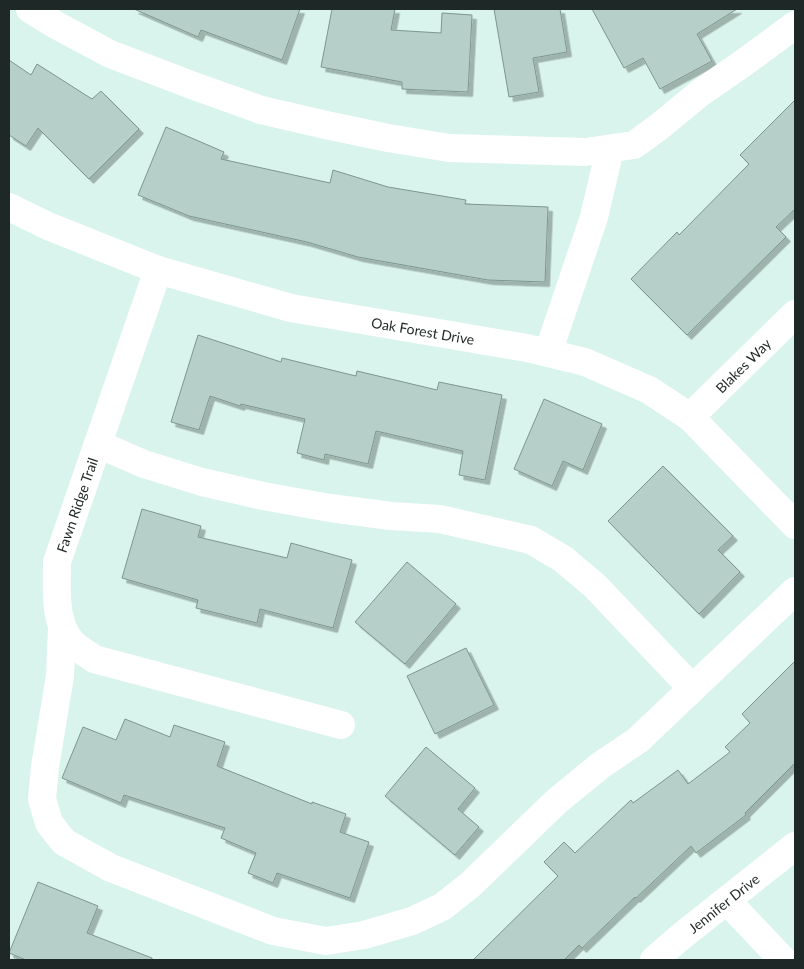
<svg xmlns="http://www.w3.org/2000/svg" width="804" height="969" font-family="Lato,sans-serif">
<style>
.building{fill:#b6d0c9;stroke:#7d968f;filter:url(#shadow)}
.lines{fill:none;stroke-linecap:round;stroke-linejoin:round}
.minor{stroke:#fff;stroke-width:28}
.labels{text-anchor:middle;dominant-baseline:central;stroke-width:5;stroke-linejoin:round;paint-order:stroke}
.street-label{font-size:14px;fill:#1e2826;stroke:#fff}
</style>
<defs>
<filter id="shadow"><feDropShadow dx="4.5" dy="4.5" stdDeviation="0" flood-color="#0004"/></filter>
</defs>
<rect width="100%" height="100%" fill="#d9f4ec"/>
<path class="building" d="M134,9h166l-18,51 -81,-30 -3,7z
M332,9h63l-4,21 50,3 1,-20 30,2 -4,77 -66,-3v-7l-81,-15z
M494,9h66l7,43 -34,6 6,34 -30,5z
M592,9h145l-40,25 15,27 -52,28 -17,-31 -19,10z
M9,60l22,15 6,-11 55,35 9,-8 38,38 -50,50 -51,-51 -12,18 -17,-11z
M795,100v109l-19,18 10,10 -99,98 -56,-56 46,-47 2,3 70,-71 -9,-9z
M166,127l58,25 -3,7 109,24 3,-13 55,17 78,13 -1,4 83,3 -3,75 -57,-2 -130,-23 -51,-15 -118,-26 -51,-21z
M198,335l83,27 1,-4 74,18 1,-5 80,19 2,-8 63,13 -17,85 -26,-5 4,-24 -87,-20 -8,33 -43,-10 -1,6 -27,-7 8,-34 -64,-15 -1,2 -30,-10 -11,34 -28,-8z
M544,399l58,25 -19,46 -20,-9 -11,25 -38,-17z
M663,466l70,70 -15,14 22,22 -41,42 -91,-93z
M142,509l59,17 -3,11 89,21 4,-15 61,17 -19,68 -73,-19 -3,14 -61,-15 2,-8 -76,-22z
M407,562l49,42 -51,60 -50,-42z
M466,648l28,57 -59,29 -28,-58z
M795,661v102l-50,50 1,2 -50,38 -5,-7 -55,52 -1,-1 -53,51 -3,-3 -15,15h-91l85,-84 -14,-14 20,-20 11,11 56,-53 2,3 45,-33 10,14 42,-32 -5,-5 25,-24 -8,-9z
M125,719l45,18 4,-12 51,17 -8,24 95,38v-2l34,12 -6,18 29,10 -19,56 -73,-25 -4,10 -25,-10 8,-20 -35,-15 4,-10 -101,-33 -3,8 -59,-25 21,-51 33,13z
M426,747l49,41 -17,21 21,18 -24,28 -70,-59z
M38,882l60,24 -11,27 65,25v2h-126l-17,-7z"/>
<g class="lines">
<g class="minor">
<path d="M30,9l26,16 54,29 84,32 67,24 65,15 62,13 61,10 136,4 49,-7 26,-19 40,-33 42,-29 53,-39"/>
<path id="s1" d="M9,207l39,19 110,44 133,38 236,40 58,14 64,28 41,27 105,108"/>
<path d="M158,270l-101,292c0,28 -4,62 17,83 6,5 14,9 20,14l247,66"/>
<path d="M548,353l46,-136 16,-68"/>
<path id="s2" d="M690,417l105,-103"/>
<path d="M98,444l46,20 58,18 61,14 67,12 61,8 49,3 91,21 32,19 32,27 97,102"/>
<path d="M62,627l-2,49 -15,91 -3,32 7,24 15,19 47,26 162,63 53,10 38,-6 48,-14 30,-14 28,-22 87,-84 44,-36 37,-25 157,-149"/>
<path d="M727,901l56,59"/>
<path id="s3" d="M654,960l24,-21 117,-93"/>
</g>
</g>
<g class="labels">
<g class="street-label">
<text stroke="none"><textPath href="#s1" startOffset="434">Oak Forest Drive</textPath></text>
<text stroke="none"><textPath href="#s2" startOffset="74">Blakes Way</textPath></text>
<text transform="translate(77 505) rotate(-71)">Fawn Ridge Trail</text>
<text stroke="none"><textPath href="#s3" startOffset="90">Jennifer Drive</textPath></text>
</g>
</g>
<rect width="804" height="969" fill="none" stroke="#1e2826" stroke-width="20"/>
</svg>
